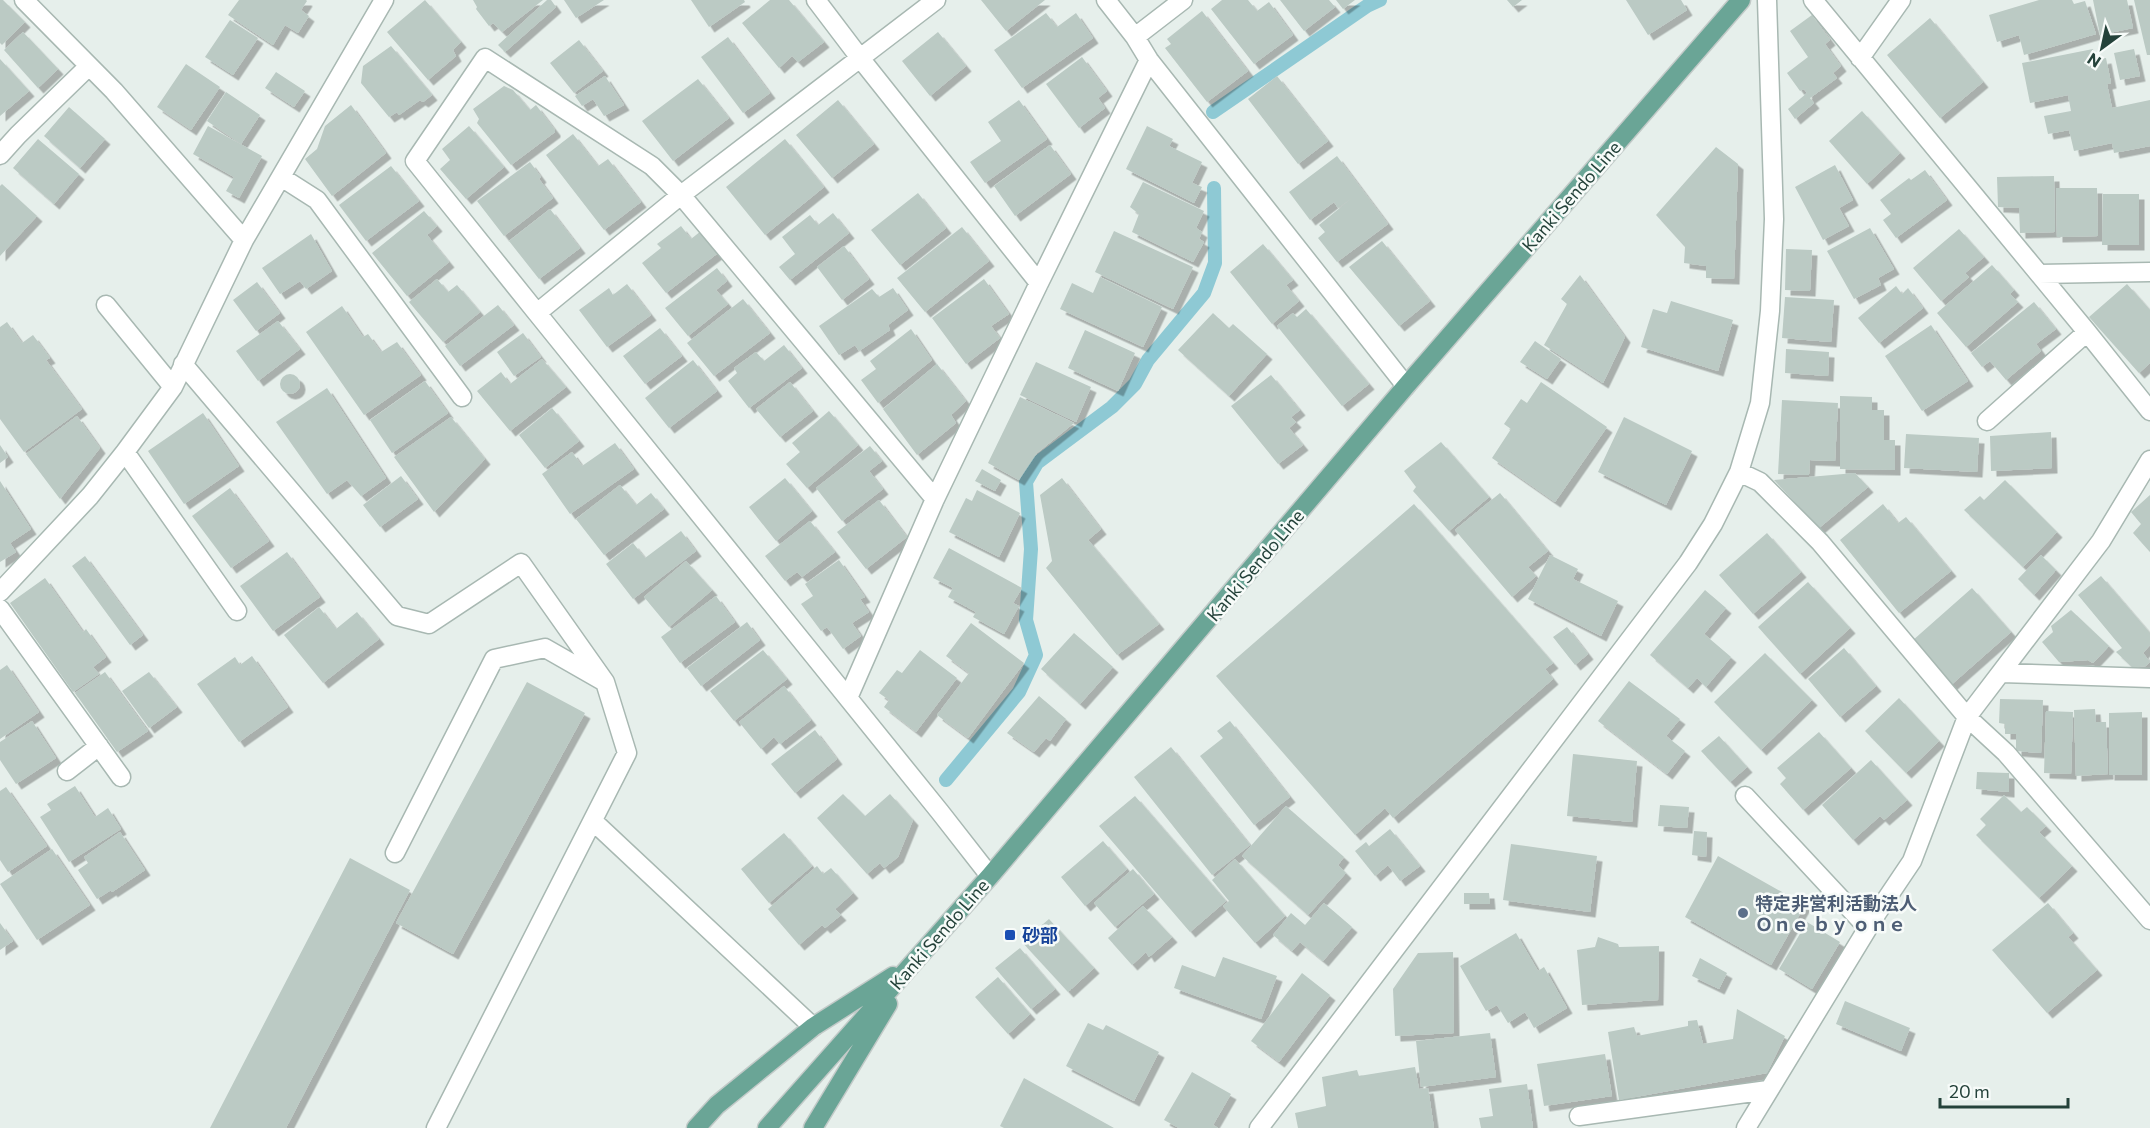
<svg xmlns="http://www.w3.org/2000/svg" width="2150" height="1128" font-family="Commissioner,'Noto Sans JP',sans-serif">
<style>
.lines{fill:none;stroke-linecap:round;stroke-linejoin:round}
.stream{stroke:#8ec9d4;stroke-width:14}
.building{fill:#bbcac4;filter:url(#shadow)}
.minor-casing{stroke:#a8b8b2;stroke-width:21}
.major-casing{stroke:#c2cac8;stroke-width:21}
.minor{stroke:#fff;stroke-width:18}
.major{stroke:#6aa596;stroke-width:18}
.service-dot{fill:#5c6f8a;stroke:#f7fbf9;stroke-width:2}
.transit-dot{fill:#1a4fb4;stroke:#f7fbf9;stroke-width:2}
.labels{text-anchor:middle;dominant-baseline:central;stroke-width:5;stroke-linejoin:round;paint-order:stroke}
.street-label{font-size:18px;fill:#24423a;stroke:#f7fbf9}
.service-label{font-size:18px;font-weight:bold;fill:#4e5e75;stroke:#f7fbf9;text-anchor:start}
.transit-label{font-size:18px;font-weight:bold;fill:#164399;stroke:#f7fbf9;text-anchor:start}
</style>
<defs>
<filter id="shadow"><feDropShadow dx="5.5" dy="5.5" stdDeviation="0" flood-color="#0004"/></filter>
</defs>
<rect width="100%" height="100%" fill="#e6efeb"/>
<g class="lines">
<path class="stream" d="M1213,112l154,-106 13,-6
M946,780l73,-88 17,-37 -10,-35 5,-71 -5,-67 11,-19 75,-56 23,-23 13,-24 56,-67 11,-30 -1,-75"/>
</g>
<path class="building" d="M0,0h3l22,22 -23,23 -2,-2z
M239,0h67l1,1 -6,9 8,6 -11,17 -13,-8 -12,20 -45,-30z
M425,0l36,42 -8,8 3,6 -28,24 -41,-48z
M473,0h70l-41,32 -9,-9 -4,3 -13,-17 1,-2z
M547,0h4l5,7 -51,45 -7,-7z
M564,0h40l-28,18z
M691,0h53l1,2 -36,25z
M770,0h19l35,42 -26,20 -6,-6 -13,12 -37,-45z
M981,0h64l-39,31z
M1222,0h26l9,11 12,-9 24,33 -39,29 -43,-55z
M1280,0h49l6,7 -31,24z
M1336,0h19l-12,9z
M1507,0h15l-9,7z
M1626,0h55l6,10 -39,25z
M2039,0h33l2,4 11,-3 11,33 -72,21 -5,-20 -22,7 -8,-27z
M2093,0h34l6,28 -33,7z
M2134,0h16v55h-3z
M1202,11l46,60 -41,31 -42,-54 6,-4 -4,-5z
M1046,13l11,14 19,-14 17,25 -71,50 -28,-38z
M1812,15l18,25 -5,4 16,22 -8,7 4,5 -27,20 4,5 -19,16 -7,-10 19,-16 -3,-4 -4,2 -13,-18 21,-16 -18,-26z
M1930,18l53,64 -43,36 -53,-63z
M230,20l28,18 -25,37 -28,-18z
M23,32l35,37 -20,19 -34,-38z
M938,32l28,34 -36,30 -28,-35z
M728,37l42,56 -27,20 -42,-56z
M579,40l24,31 -29,22 -24,-30z
M391,46l41,49 -9,7 -3,-2 -21,15 -2,-3 -8,5 -28,-34 2,-17z
M2093,49l2,11 11,-2 5,25 -4,1 5,24 38,-8v46l-36,7 -2,-10 -38,8 -5,-21 -21,4 -4,-18 27,-5 -3,-16 -38,8 -8,-40z
M2134,49l6,27 -20,4 -6,-27z
M1082,57l25,34 -9,7 7,10 -26,20 -33,-44z
M0,59l29,32 -29,25z
M186,64l34,23 -29,43 -34,-23z
M276,72l29,19 -11,16 -29,-19z
M605,76l19,29 -20,11 -11,-17 -11,7 -7,-10z
M1277,76l51,65 -30,23 -50,-65z
M698,79l31,39 -56,43 -31,-40z
M504,86l9,4 17,20 6,-5 19,25v2l-44,33 -34,-42 2,-4 -6,-10z
M226,92l34,23 -19,29 -34,-23z
M838,100l36,44 -42,34 -36,-43z
M1019,100l28,39 -62,44 -15,-21 31,-21 -13,-19z
M351,105l35,48 -54,43 -27,-37 12,-10 8,-23z
M69,107l36,32 -25,29 -36,-32z
M1862,111l38,42 -33,31 -38,-43z
M208,126l54,30 -23,42 -13,-7 8,-14 -41,-23z
M469,126l35,41 -38,32 -26,-30 10,-9 -8,-11z
M1147,126l26,13 -4,7 33,16 -10,21 10,4 -8,16 -68,-34z
M573,134l25,32 10,-7 33,43 -37,28 -58,-75z
M38,139l41,35 -25,30 -41,-36z
M785,139l39,48 -59,48 -39,-48z
M1050,145l21,29 -56,42 -21,-30z
M1716,147l22,17 -4,115 -28,-1v-12l-22,-3 1,-16 -29,-32z
M1337,156l51,68 -51,38 -19,-24 7,-6 -6,-7 33,-27 -14,10 -4,-6 -24,18 -21,-28z
M530,162l11,15 -2,2 14,19 -49,38 -27,-35z
M1835,165l18,35 -14,8 10,18 -26,14 -28,-53z
M391,166l28,35 -53,40 -27,-36z
M1925,170l22,30 -51,38 -13,-18 8,-6 -11,-14 29,-22 2,2z
M2054,176l1,56 -35,1 -1,-25 -21,-1 -1,-30z
M1143,182l61,29 -8,17 6,4 -3,7 5,3 -11,20 -61,-30 7,-18 -9,-7z
M2,184l35,32 -37,40v-70z
M2056,188h41l1,48 -41,1z
M918,193l28,35 -46,37 -29,-35z
M2103,194h36v51h-37z
M550,209l30,39 -41,31 -30,-38z
M424,211l13,15 -10,9 22,27 -42,34 -35,-43z
M833,213l16,20 -59,47 -11,-13 16,-13 -13,-17 28,-22 8,10z
M681,226l10,13 10,-8 17,22 -52,40 -24,-30 19,-15 -4,-4z
M962,227l27,34 -64,51 -28,-34z
M1870,228l24,41 -16,9 3,7 -27,14 -27,-48z
M1959,229l25,28 -19,16 4,4 -28,24 -28,-33z
M1114,231l79,36 -20,42 -78,-37z
M311,234l21,37 -26,18 -6,-8 -20,13 -18,-26z
M1382,241l48,60 -31,25 -50,-59z
M1263,244l30,36 -7,5 13,16 -27,23 -42,-52z
M844,246l25,33 -27,21 -25,-33z
M1786,249l26,1 -2,41 -25,-1z
M1992,265l22,25 -4,4 8,8 -52,45 -29,-34z
M717,268l10,13 -11,9 12,14 -40,32 -23,-28z
M1580,275l45,62 -22,46 -59,-38 23,-41 -6,-5z
M1100,277l62,30 -19,40 -83,-38 12,-26 21,10z
M437,279l11,13 9,-7 23,27 -37,30 -34,-40z
M984,279l25,35 -18,12 9,12 -34,26 -34,-46z
M257,282l23,31 -24,18 -23,-31z
M627,284l24,31 -44,32 -28,-37 30,-22 4,7z
M2127,284l23,26v53l-11,10 -50,-56z
M1896,286l6,8 6,-6 15,20 -44,35 -21,-25z
M893,288l15,22 -20,15 2,5 -31,21 -4,-6 -16,10 -20,-29 53,-37 7,8z
M1785,297l49,3 -3,42 -49,-4z
M743,299l27,34 -56,43 -27,-33z
M1671,301l62,19 -15,51 -77,-24 12,-38 14,4z
M2034,302l22,27 -20,15 5,7 -35,29 -16,-19 -8,6 -11,-14z
M498,305l16,20 -54,41 -15,-20z
M342,306l21,31 5,-3 13,18 16,-10 24,33 -57,40 -58,-83z
M1306,309l63,75 -27,22 -65,-80 16,-13 4,4z
M1213,313l16,15 4,-4 34,30 -38,42 -51,-46z
M278,321l22,28 -42,32 -22,-30z
M7,322l15,21 11,-8 17,23 -4,2 36,49 -58,43 -24,-33v-92z
M1931,325l37,56 -46,30 -37,-55z
M660,328l22,28 -37,28 -22,-28z
M911,329l21,31 -54,43 -17,-23 15,-11 -6,-8z
M1085,330l50,23 -17,38 -50,-23z
M523,333l18,24 -27,19 -17,-24z
M1535,341l26,18 -14,20 -27,-17z
M784,345l18,23 -53,40 -21,-27 9,-8 -3,-5 22,-16 8,9z
M1786,349l43,3 -1,24 -43,-3z
M542,359l24,28 -56,44 -33,-40 24,-19 9,12z
M693,360l24,31 -48,37 -24,-30z
M1036,362l55,25 -15,35 -56,-27z
M937,364l29,37 -15,14 5,8 -39,32 -34,-46z
M280 384a10 10 0 1 1 20 0a10 10 0 1 1-20 0Z
M1271,375l29,35 -9,7 5,5 -7,6 14,17 -25,19 -47,-58z
M425,381l23,32 -56,40 -22,-33z
M790,382l23,29 -33,26 -24,-28z
M1541,382l66,45 -52,75 -63,-44 19,-29 -7,-5 17,-25 6,4z
M327,388l59,90 -25,18 -14,-16 -20,14 -51,-72z
M1840,396l32,1v13h12v30h11v30l-55,-1z
M1020,397l54,26 -37,30 -18,27 -31,-17z
M1782,400l56,3 -3,58 -25,-1 -1,15 -31,-1z
M552,408l27,33 -34,27 -26,-33z
M829,411l29,34 -51,43 -21,-24 14,-12 -8,-9z
M203,413l36,53 -55,38 -36,-53z
M77,416l23,32 -40,51 -34,-45z
M451,417l34,42 -51,53 -40,-55z
M1624,417l68,34 -26,54 -68,-33z
M2051,432l1,36 -61,3 -1,-35z
M1906,434l73,4 -2,34 -73,-4z
M1441,442l48,55 -40,34 -36,-40 3,-4 -12,-16z
M615,443l19,26 -64,45 -28,-40 30,-22 10,14z
M0,445l8,12 -8,6z
M870,446l12,15 -13,10 14,18 -41,32 -26,-33z
M982,469l19,11 -6,11 -20,-10z
M1855,473l13,14 -49,41 -45,-48z
M401,476l17,23 -38,28 -17,-22z
M785,478l27,33 -36,30 -27,-34z
M1062,478l39,51 -13,11 71,84 -42,31 -71,-87 6,-7 -12,-66z
M2005,480l52,52 -34,35 -59,-57 16,-14 4,4z
M0,481l31,48 -21,14 6,9 -16,10z
M620,485l16,20 15,-12 13,16 -60,46 -28,-36z
M230,488l39,53 -38,27 -39,-52z
M977,490l43,23 -21,44 -50,-25 17,-34 6,3z
M1500,493l48,58 -20,16 8,9 -24,21 -57,-67z
M2150,495v57l-17,-19 8,-9 -10,-12z
M879,500l28,37 -41,32 -29,-37z
M1414,504l139,159 -8,6 8,10 -160,139 -8,-10 -30,27 -139,-159z
M1883,504l15,19 8,-6 45,54 -52,42 -59,-73z
M810,521l25,31 -33,25 -5,-5 -12,9 -20,-25z
M681,531l15,20 -63,48 -27,-35 27,-21 12,15z
M1767,533l34,39 -48,42 -34,-39z
M949,548l73,40 -9,15 6,3 -15,28 -31,-17 3,-5 -28,-15 5,-9 -20,-10z
M287,552l33,45 -47,34 -33,-45z
M1550,555l28,14 -5,10 45,22 -17,35 -73,-37z
M2041,555l15,15 -22,25 -16,-16z
M85,556l58,79 -13,10 -58,-79z
M839,560l26,37 -5,2 9,13 -17,11 9,13 -18,13 -16,-22 -6,4 -20,-27 12,-8 -8,-12z
M686,561l26,29 -43,37 -25,-30z
M2101,576l49,57v12l-7,8 7,9 -4,4 -13,2 -17,-16 6,-4 -44,-53z
M45,578l38,54 3,-3 20,28 -13,10 6,7 -26,18 -63,-89z
M1808,582l42,46 -50,46 -42,-47z
M1972,588l39,44 -60,53 -39,-44z
M1705,590l21,18 -22,26 27,23 -25,30 -9,-9 -9,10 -38,-33z
M716,596l19,26 -55,41 -19,-26z
M319,607l17,22 21,-17 22,27 -56,44 -39,-48z
M2071,610l38,36 -16,17 -5,-3 -29,2 -17,-20 11,-10 -2,-6z
M747,622l13,18 -59,46 -14,-18z
M971,623l53,40 -56,75 -31,-23 32,-42 -23,-17z
M1567,627l21,27 -13,11 -22,-28z
M1074,633l39,34 -33,37 -39,-35z
M1844,648l32,38 -36,31 -32,-38z
M763,650l24,29 -53,42 -24,-30z
M920,650l37,28 -41,54 -32,-25 5,-7 -10,-7 18,-23 5,3z
M1765,653l47,47 -51,50 -47,-48z
M252,656l36,51 -49,35 -42,-58 38,-27 5,8z
M7,665l32,47 -39,27v-69z
M105,672l43,59 -31,21 -42,-59z
M149,672l28,35 -28,21 -27,-37z
M1629,681l51,38 -14,17 19,15 -18,23 -69,-53z
M527,682l58,31 -132,241 -57,-31z
M784,686l27,34 -31,24 -6,-7 -13,12 -22,-27z
M1039,696l27,23 -16,22 -4,-3 -12,14 -27,-19z
M1899,698l40,43 -33,32 -41,-42z
M2000,699l43,1 -2,53 -25,-2v-17h-11v-10l-6,-1z
M2095,709l1,13h10l2,52 -32,2 -2,-66z
M2046,711l27,1 -2,62 -27,-1z
M2142,712v63h-33v-62z
M32,721l24,37 -40,26 -16,-24v-18z
M1230,721l60,76 -36,28 -54,-69 23,-18 -6,-7z
M815,730l22,29 -42,34 -24,-29z
M1819,732l32,36 -48,42 -23,-26 6,-6 -9,-10z
M1719,736l28,31 -17,15 -29,-31z
M1171,747l79,98 -38,30 -78,-98z
M1573,754l64,7 -5,61 -65,-6z
M1871,760l36,40 -23,20 -4,-4 -27,24 -31,-35z
M1977,772l32,1v19l-33,-3z
M75,786l20,31 13,-9 13,21 -52,33 -29,-45 11,-7 -4,-6z
M6,787l41,59 -39,26 -8,-12v-69z
M843,794l22,22 25,-22 23,26 -15,37 -14,11 -4,-5 -13,11 -50,-56z
M2004,795l17,17 6,-5 19,19 -7,6 33,34 -33,32 -63,-63 10,-10 -6,-6z
M1135,796l91,105 -36,31 -91,-106z
M1660,805l29,2 -2,21 -29,-2z
M1286,806l58,51 -6,8 8,8 -38,42 -66,-59z
M1390,829l30,37 -20,15 -12,-16 -13,11 -20,-25 11,-9 3,4z
M1694,831l13,1 -1,25 -14,-2z
M120,832l25,38 -33,22 -1,-2 -14,9 -19,-29 10,-7 -4,-6z
M784,833l28,33 -43,37 -28,-34z
M1103,841l24,28 -42,37 -24,-29z
M1511,844l86,12 -7,56 -87,-12z
M52,849l38,56 -53,35 -37,-56z
M1718,856l87,49 -34,60 -86,-48z
M350,858l60,32 -124,238h-76z
M1235,859l50,57 -30,27 -32,-37 6,-5 -17,-21z
M817,866l6,8 8,-6 22,25 -18,16 6,6 -16,13 -3,-3 -23,20 -31,-36z
M1133,869l21,25 -39,33 -21,-24z
M1464,893h25l1,11h-26z
M1324,903l28,24 -29,34 -23,-19 -8,9 -19,-16 18,-22 14,12z
M2048,903l25,30 -5,4 29,33 -50,43 -55,-63z
M1143,906l29,31 -23,20 -3,-5 -14,13 -24,-27z
M1049,919l45,49 -26,24 -46,-50z
M1807,922l33,20 -28,47 -33,-20z
M0,923l13,18 -13,9z
M1516,933l22,38 6,-4 23,41 -33,20 -9,-16 -17,11 -11,-18 -11,6 -26,-45z
M1598,937l20,7 1,3 40,-1 -1,54 -76,5 -5,-55 18,-3z
M1020,948l35,41 -24,20 -36,-41z
M1453,952l1,81 -59,3 -2,-47 25,-36z
M1223,957l54,19 -16,43 -87,-31 8,-23 33,12z
M1700,958l27,15 -8,16 -27,-13z
M1302,973l28,22 -51,67 -28,-21z
M998,977l32,37 -22,20 -33,-37z
M1845,1001l65,27 -9,23 -65,-27z
M1737,1009l48,27 -18,37 -148,27 -11,-68 26,-5 3,9 51,-10v-5l9,-1 6,24 30,-5z
M1088,1023l15,7 3,-5 53,27 -25,49 -68,-35z
M1490,1033l6,44 -75,10 -5,-46z
M1605,1054l7,42 -68,10 -7,-42z
M1415,1067l4,22 9,-1 6,40h-136l-3,-15 31,-7 -4,-29 35,-7 2,6z
M1192,1072l39,22 -18,31 5,3h-39l-15,-8z
M1024,1078l90,50h-110l-4,-2z
M1527,1084l6,44h-52l-2,-10 14,-2 -4,-27z"/>
<g class="lines">
<defs>
<path id="minor" d="M24,0l90,91 130,149
M816,0l44,58 179,225
M936,0l-255,195 -144,118 403,499 50,64
M1106,0l29,37 14,23 257,326
M1813,0l274,332 63,79
M1135,37l48,-37
M1860,58l41,-58
M0,155l18,-20 71,-69
M281,177l36,23 145,197
M2039,274l111,-2
M106,305l67,82
M537,313l-122,-152 70,-103 167,108 29,29 254,304
M183,364l214,252 32,8 92,-61 84,119 22,71 -191,375
M1987,421l100,-89
M125,452l112,159
M1739,472l21,10 60,60 147,175 39,36 144,167
M0,592l90,-96 35,-44 48,-65 71,-147 140,-240
M0,609l121,168
M2001,673l149,5
M848,698l87,-199 104,-216 110,-223
M67,771l32,-25
M1745,796l123,132
M593,821l220,206
M395,853l99,-194 51,-11 56,32
M1579,1116l189,-26
M1259,1128l429,-565 25,-39 26,-52 21,-69 10,-92 4,-92 -7,-219
M1746,1128l131,-215 35,-52 55,-144 134,-176 49,-81"/>
<path id="major" d="M696,1128l21,-23 96,-78 80,-51
M767,1128l223,-252 416,-490 335,-386
M813,1128l75,-124"/>
</defs>
<use href="#minor" class="minor-casing"/>
<use href="#major" class="major-casing"/>
<use href="#minor" class="minor"/>
<use href="#major" class="major"/>
</g>
<circle class="service-dot" cx="1743" cy="913" r="6"/>
<rect class="transit-dot" x="1004" y="929" width="12" height="12" rx="3"/>
<g class="labels">
<g class="street-label">
<text transform="translate(1571 196) rotate(-49)">Kanki Sendo Line</text>
<text transform="translate(1255 565) rotate(-50)">Kanki Sendo Line</text>
<text transform="translate(939 934) rotate(-49)">Kanki Sendo Line</text>
</g>
<g class="service-label">
<text x="1755" y="903">特定非営利活動法人<tspan x="1755" dy="21">Ｏｎｅ ｂｙ ｏｎｅ</tspan></text>
</g>
<g class="transit-label">
<text x="1022" y="935">砂部</text>
</g>
</g>
<g transform="translate(2102 48) rotate(213)" stroke="#f7fbf9" stroke-width="4.5" paint-order="stroke">
<path d="M0-4.5L10 22L0 15L-10 22Z" fill="#24423a"/>
<text y="-9" font-size="16" font-weight="bold" text-anchor="middle" fill="#24423a">N</text>
</g>
<path d="M1940 1098v9h128v-9" fill="none" stroke="#24423a" stroke-width="3"/>
<text x="1949" y="1098" font-size="18" fill="#24423a" stroke="#f7fbf9" stroke-width="4.5" paint-order="stroke">20 m</text>
</svg>
